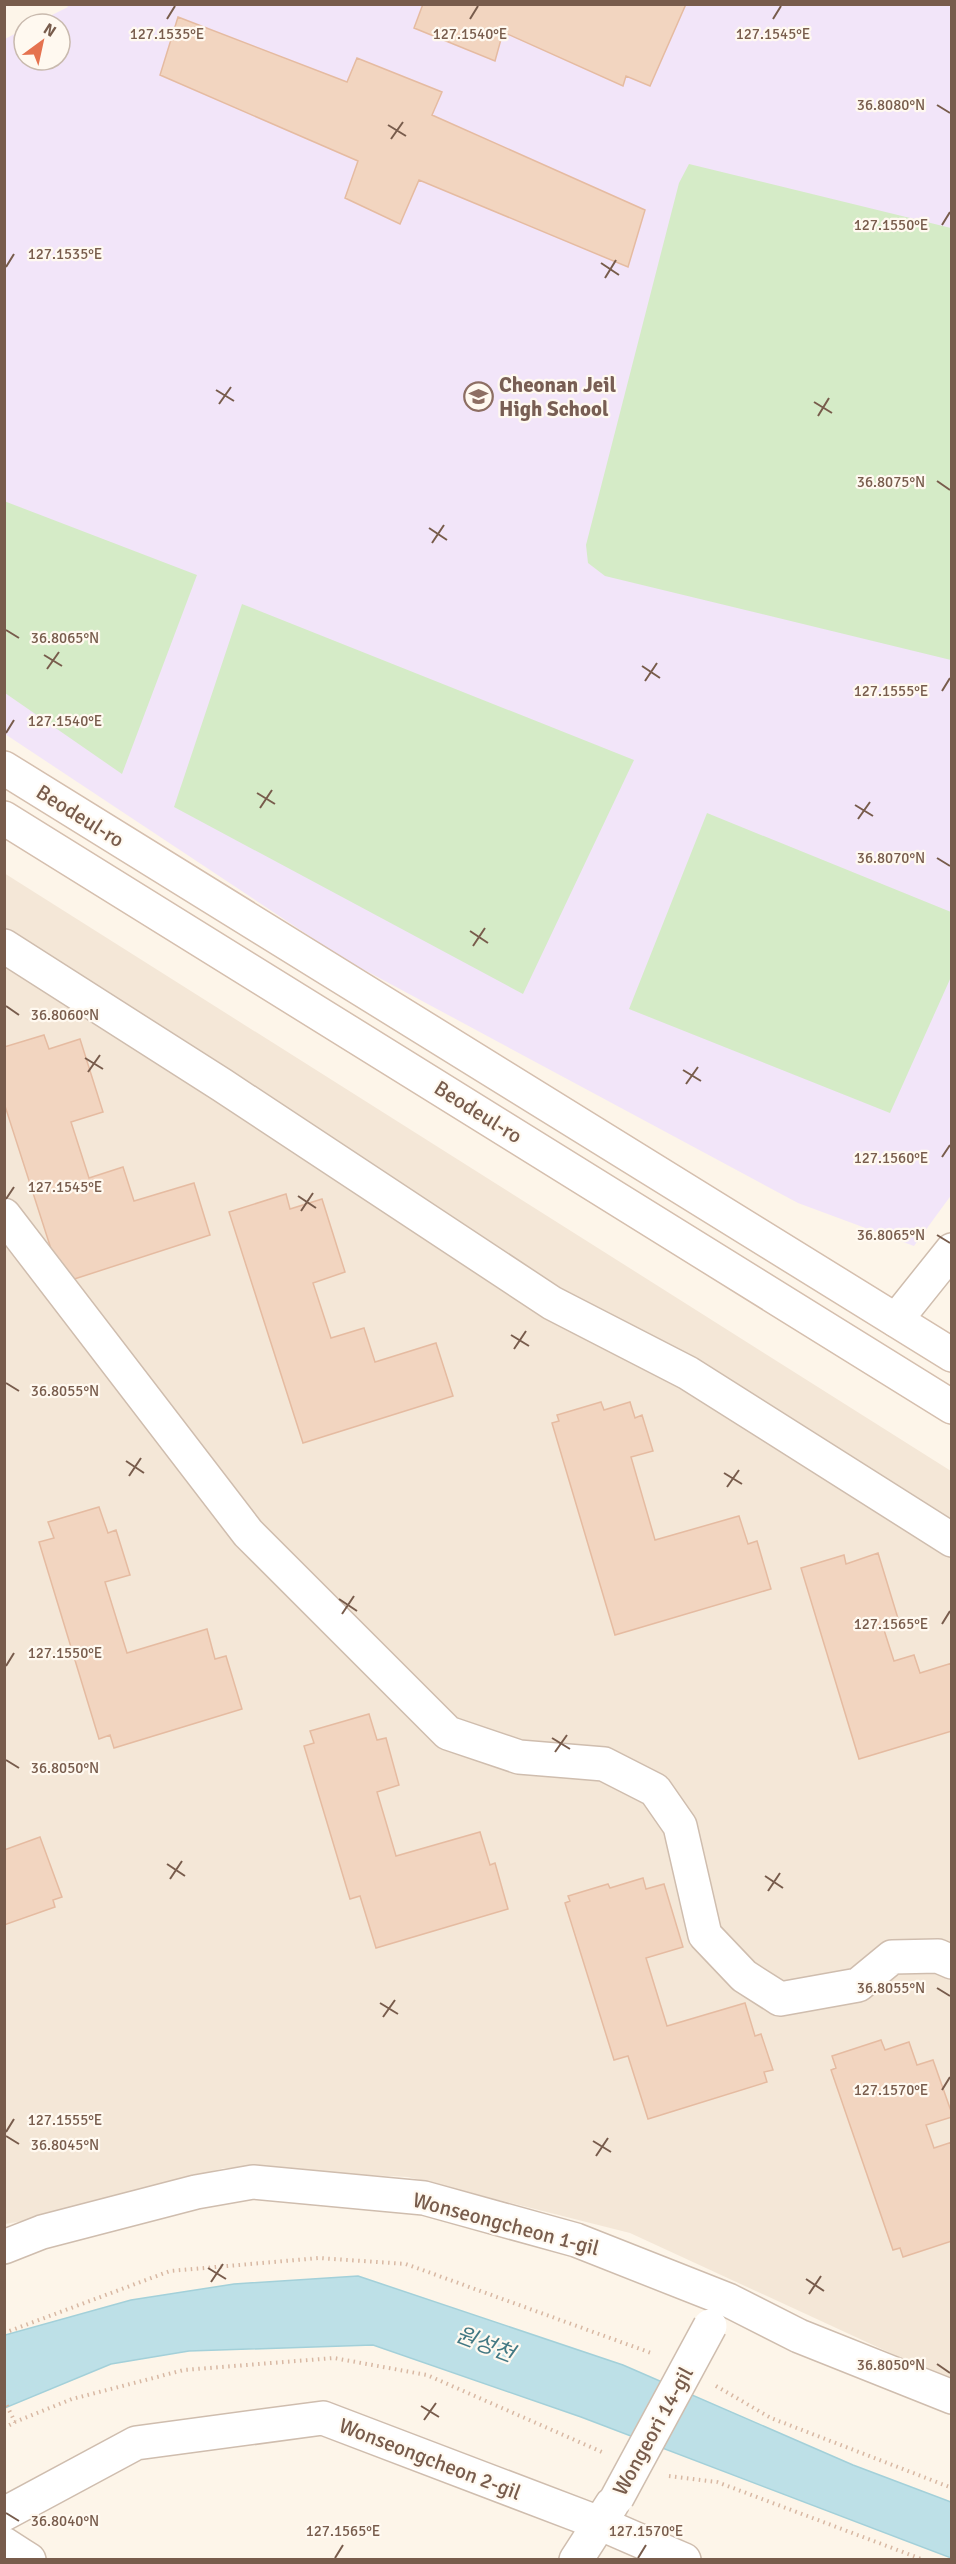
<svg xmlns="http://www.w3.org/2000/svg" width="956" height="2564" font-family="Signika,'Noto Sans KR',sans-serif">
<style>
.residential{fill:#f4e7d7}
.education{fill:#f2e5f9}
.green{fill:#d5ebc7}
.water{fill:#bde0e7;stroke:#a3d0d9;stroke-width:1.5}
.building{fill:#f2d5c0;stroke:#e5bba1;stroke-width:1.5}
.lines{fill:none;stroke-linecap:round;stroke-linejoin:round}
.street-casing{stroke:#cfbdae;stroke-width:36}
.secondary-casing{stroke:#d5bfae;stroke-width:36}
.path{stroke:#d8b8a3;stroke-width:4;stroke-dasharray:1.5 4.5;stroke-linecap:butt}
.street{stroke:#fff;stroke-width:33}
.secondary{stroke:#fff;stroke-width:33}
.street-bridge-casing{stroke:#cfbdae;stroke-width:36;stroke-linecap:butt}
.street-bridge{stroke:#fff;stroke-width:33}
.ticks{fill:none;stroke:#785c4c;stroke-width:2}
.labels{text-anchor:middle;dominant-baseline:central;stroke-width:4.5;stroke-linejoin:round;paint-order:stroke}
.education-label{font-size:21px;font-weight:bold;fill:#785e54;stroke:#fff9f0;text-anchor:start}
.street-label{font-size:21px;fill:#785c4c;stroke:#fff9f0}
.water-label{font-size:22px;font-style:italic;fill:#427883;stroke:#fff9f0}
.ticks-label{font-size:15px;text-anchor:middle;fill:#785c4c;stroke:#fff9f0;stroke-width:4.5;stroke-linejoin:round;paint-order:stroke}
</style>
<rect width="100%" height="100%" fill="#fdf5e9"/>
<path class="residential" d="M4,873l947,598v910l-321,-148 -222,-56 -184,-9 -189,51 -30,5z"/>
<path class="education" d="M66,4l885,1 1,1189 -38,52 -116,-43 -454,-244 -339,-225v-695l19,-10v31h36v-36h-26l34,-17z"/>
<path class="green" d="M689,164l262,64v432l-346,-84 -17,-13 -2,-18 93,-362z
M4,501l193,74 -75,199 -117,-81z
M242,604l392,156 -111,234 -349,-187z
M707,813l244,99v65l-61,136 -261,-104z"/>
<path class="water" d="M358,2276l265,89 230,100 98,37v56l-370,-141 -208,-72 -184,6 -78,13 -106,44v-73l126,-35 103,-16z"/>
<path class="building" d="M423,4h263l-36,82 -24,-10 -3,10 -120,-54 -8,29 -81,-33z
M178,17l169,65 10,-24 85,34 -10,23 213,95 -17,57 -209,-87 -19,44 -55,-26 13,-37 -198,-86z
M44,1035l5,14 31,-10 23,73 -32,10 18,56 34,-11 11,34 60,-18 16,52 -148,48 -58,-180v-56z
M286,1194l4,15 32,-10 23,73 -32,11 18,55 33,-10 11,34 61,-19 17,53 -150,47 -74,-231z
M601,1402l3,8 26,-8 5,16 7,-3 11,36 -22,6 24,83 84,-24 9,28 9,-3 14,48 -156,46 -63,-212 7,-2 -2,-6z
M99,1507l9,26 8,-3 14,45 -25,7 22,71 80,-24 8,30 11,-3 16,53 -128,39 -4,-13 -11,4 -60,-197 15,-4 -6,-16z
M878,1553l22,72 -16,5 10,31 20,-6 6,18 32,-10v68l-93,28 -58,-191 43,-13 2,9z
M369,1714l8,26 9,-2 13,47 -22,7 19,64 84,-24 10,33 5,-2 13,46 -132,39 -16,-52 -10,3 -46,-153 10,-3 -4,-12z
M40,1837l22,60 -9,3 2,7 -51,18v-75z
M643,1878l3,11 18,-5 19,63 -37,11 21,68 78,-23 10,33 6,-2 12,36 -9,2 3,10 -119,37 -20,-63 -14,4 -49,-157 5,-2 -2,-5 40,-12 2,4z
M881,2040l4,10 24,-8 8,23 16,-5 19,54v3l-26,8 8,23 18,-6v99l-49,16 -3,-9 -7,2 -62,-180 5,-2 -4,-12z"/>
<g class="lines">
<defs>
<path id="street" d="M4,946l218,139 330,218 136,70 264,167
M4,1215l244,318 200,200 71,24 85,7 51,26 25,36 25,109 39,41 36,23 78,-14 34,-28 46,-1 14,6
M896,1320l56,-70
M4,2247l38,-15 154,-40 57,-10 171,16 152,42 152,60 71,36 153,61
M4,2514l132,-71 187,-25 276,105 85,37
M4,2544l25,16
M576,2560l36,-56"/>
<path id="secondary" d="M4,768l948,587
M4,818l948,589"/>
</defs>
<use href="#street" class="street-casing"/>
<use href="#secondary" class="secondary-casing"/>
<path class="path" d="M4,2333l166,-62 149,-13 87,6 248,90
M716,2386l55,32 181,70
M4,2400l11,22
M4,2428l11,-6 57,-23 112,-29 150,-12 93,17 175,77
M669,2476l48,6 207,78"/>
<use href="#street" class="street"/>
<use href="#secondary" class="secondary"/>
<defs>
<path id="street-bridge" d="M617,2498l93,-172"/>
</defs>
<use href="#street-bridge" class="street-bridge-casing"/>
<use href="#street-bridge" class="street-bridge"/>
</g>
<path class="ticks" d="M167,19l8,-13M470,19l8,-13M773,19l8,-13M937,105l13,8M388,125l18,11M391,139l12,-17M942,225l8,-13M601,263l18,12M6,267l8,-13M605,278l11,-18M216,390l18,11M814,402l18,11M219,404l12,-17M818,416l11,-18M937,481l13,9M429,528l18,12M432,543l12,-18M6,630l13,8M44,655l18,11M642,666l18,12M47,669l12,-17M645,681l12,-18M942,691l8,-13M6,733l8,-13M257,793l18,11M855,805l18,11M260,808l12,-18M858,819l12,-17M937,858l13,8M470,931l18,12M473,946l12,-18M6,1006l13,9M85,1058l18,11M683,1070l18,11M88,1072l12,-17M686,1084l12,-17M942,1157l8,-12M298,1196l18,12M6,1199l8,-12M301,1211l12,-18M937,1235l13,8M511,1335l18,11M514,1349l12,-18M6,1383l13,8M126,1461l18,12M724,1473l18,11M129,1476l12,-18M727,1487l12,-17M339,1599l18,12M342,1614l12,-18M942,1624l8,-13M6,1666l8,-13M552,1738l18,11M555,1752l12,-17M6,1760l13,8M167,1864l18,12M765,1876l18,12M170,1879l12,-18M768,1891l12,-18M937,1988l13,8M380,2003l18,11M383,2017l12,-17M942,2090l8,-13M6,2132l8,-13M6,2136l13,8M593,2141l18,11M596,2156l12,-18M208,2268l18,11M806,2279l18,12M211,2282l12,-18M809,2294l12,-18M937,2364l13,9M421,2406l18,11M424,2420l12,-17M6,2513l13,8M335,2558l8,-13M638,2558l8,-13"/>
<defs>
<symbol id="school-ring" viewBox="-11 -11 22 22"><circle r="9.5" fill="#fff9f0" stroke="#8d6e63" stroke-width="1.5"/><path d="M0-5L7-2L0 1L-7-2ZM-4 1L0 2.5L4 1V4Q0 6-4 4Z" fill="#8d6e63"/></symbol>
</defs>
<g fill-rule="evenodd">
<use href="#school-ring" x="462" y="380" width="33" height="33"/>
</g>
<g class="labels">
<g class="education-label">
<text x="499" y="385">Cheonan Jeil<tspan x="499" dy="24">High School</tspan></text>
</g>
<g class="street-label">
<text transform="translate(80 816) rotate(32)">Beodeul-ro</text>
<text transform="translate(478 1112) rotate(32)">Beodeul-ro</text>
<text transform="translate(506 2224) rotate(15)">Wonseongcheon 1-gil</text>
<text transform="translate(653 2431) rotate(-61)">Wongeori 14-gil</text>
<text transform="translate(430 2459) rotate(21)">Wonseongcheon 2-gil</text>
</g>
<g class="water-label">
<text transform="translate(485 2344) rotate(21)">원성천</text>
</g>
</g>
<g class="ticks-label">
<text x="167" y="39">127.1535°E</text>
<text x="470" y="39">127.1540°E</text>
<text x="773" y="39">127.1545°E</text>
<text x="891" y="110">36.8080°N</text>
<text x="891" y="230">127.1550°E</text>
<text x="65" y="259">127.1535°E</text>
<text x="891" y="487">36.8075°N</text>
<text x="65" y="643">36.8065°N</text>
<text x="891" y="696">127.1555°E</text>
<text x="65" y="726">127.1540°E</text>
<text x="891" y="863">36.8070°N</text>
<text x="65" y="1020">36.8060°N</text>
<text x="891" y="1163">127.1560°E</text>
<text x="65" y="1192">127.1545°E</text>
<text x="891" y="1240">36.8065°N</text>
<text x="65" y="1396">36.8055°N</text>
<text x="891" y="1629">127.1565°E</text>
<text x="65" y="1658">127.1550°E</text>
<text x="65" y="1773">36.8050°N</text>
<text x="891" y="1993">36.8055°N</text>
<text x="891" y="2095">127.1570°E</text>
<text x="65" y="2125">127.1555°E</text>
<text x="65" y="2150">36.8045°N</text>
<text x="891" y="2370">36.8050°N</text>
<text x="65" y="2526">36.8040°N</text>
<text x="343" y="2536">127.1565°E</text>
<text x="646" y="2536">127.1570°E</text>
</g>
<rect width="956" height="2564" fill="none" stroke="#785c4c" stroke-width="12"/>
<g transform="translate(42 42) rotate(33)"><circle r="28" fill="#fff9f0" stroke="#c9baae" stroke-width="1.5"/>
<path d="M0-4.5L10 22L0 15L-10 22Z" fill="#e5724f"/>
<text y="-9" font-size="16" font-weight="bold" text-anchor="middle" fill="#785c4c">N</text>
</g>
</svg>
